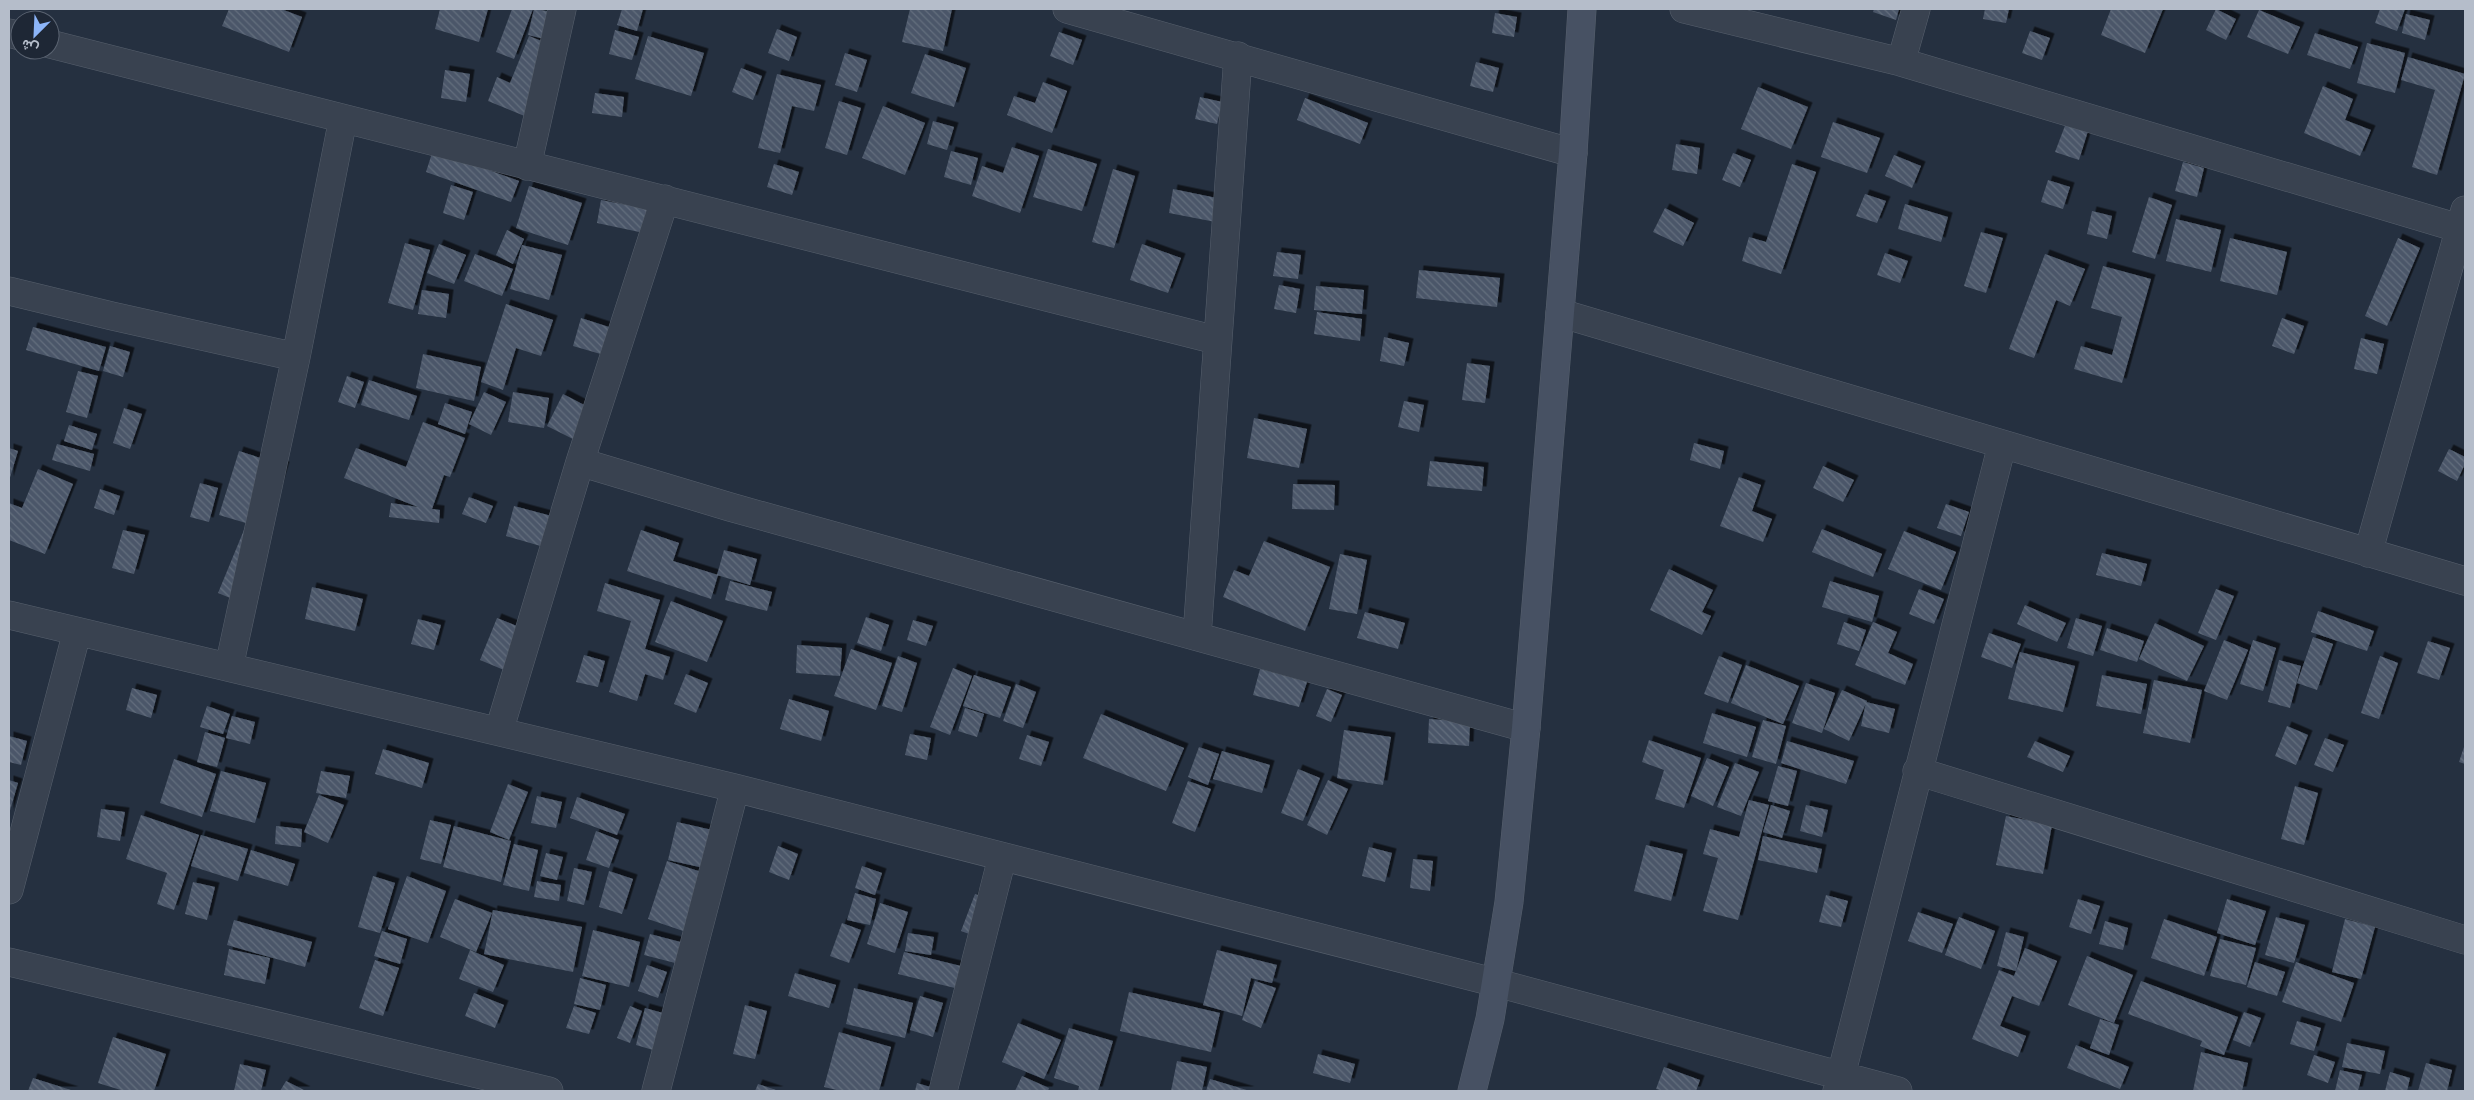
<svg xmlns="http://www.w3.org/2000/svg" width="2474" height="1100" font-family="Karla,Vazirmatn,sans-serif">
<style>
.building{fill:url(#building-back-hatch);filter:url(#shadow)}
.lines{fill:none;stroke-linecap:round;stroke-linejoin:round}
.street-casing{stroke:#57606d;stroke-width:29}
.secondary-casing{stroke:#57606d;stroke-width:29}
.street{stroke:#394250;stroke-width:28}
.secondary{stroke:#475163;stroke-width:28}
</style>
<defs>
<pattern id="building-back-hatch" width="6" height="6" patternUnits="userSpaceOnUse" patternTransform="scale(1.25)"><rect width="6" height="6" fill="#4b5769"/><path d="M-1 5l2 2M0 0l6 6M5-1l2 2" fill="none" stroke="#636d7d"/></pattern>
<filter id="shadow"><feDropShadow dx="4.5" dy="-4.5" stdDeviation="0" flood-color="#0009"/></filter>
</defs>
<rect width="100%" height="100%" fill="#253040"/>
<path class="building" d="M229,9h52l21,8 -13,35 -67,-26z
M440,9h48l-9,33 -44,-13z
M512,9h21l-19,50 -18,-7z
M534,9l25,4 -6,28 -25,-6z
M622,9h21l-6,22 -20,-6z
M910,9h42l-9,42 -41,-9z
M1874,9h25l-3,11 -23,-8z
M1985,9h24l-3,14 -23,-4z
M2111,9h52l-18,44 -44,-18z
M2216,9l20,10 -10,21 -20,-10z
M2380,9h25l-8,22 -22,-8z
M2259,10l41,17 -12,27 -41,-17z
M1495,13l22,4 -3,20 -22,-4z
M2406,14l24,6 -5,20 -23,-7z
M777,29l20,8 -8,24 -21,-8z
M615,30l24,7 -7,23 -23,-6z
M2030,31l20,7 -8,22 -20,-7z
M1059,32l23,8 -9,25 -23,-9z
M2315,33l43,14 -8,22 -43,-14z
M529,36l25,10 -27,71 -39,-16 9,-24 13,6z
M648,36l56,17 -13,43 -56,-17z
M2367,43l38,10 -10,40 -38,-10z
M845,53l22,7 -10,32 -22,-7z
M925,54l41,14 -12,39 -43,-14z
M2408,57l57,17 -28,101 -25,-8 23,-77 -34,-10z
M1476,62l23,6 -6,24 -23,-6z
M741,68l21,8 -9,24 -21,-8z
M445,70l25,4 -4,28 -25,-4z
M777,74l44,11 -7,26 -22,-5 -12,47 -22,-5z
M1043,82l24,9 -15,42 -45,-18 7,-19 21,7z
M2323,86l30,13 -8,21 26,10 -11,26 -56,-23z
M1758,87l50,20 -17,42 -50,-20z
M595,93l29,4 -2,20 -30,-4z
M1200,97l22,5 -5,22 -22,-5z
M1305,98l63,25 -8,21 -63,-24z
M839,101l22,7 -14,47 -22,-7z
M883,106l42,17 -20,52 -43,-17z
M933,121l21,6 -7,23 -20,-6z
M1833,122l47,16 -13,35 -46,-16z
M2066,123l22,8 -9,29 -24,-8z
M1676,144l24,4 -3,26 -25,-4z
M1012,147l27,9 -19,57 -48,-17 10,-30 21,7z
M1048,149l49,15 -15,47 -49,-14z
M433,150l86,31 -8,21 -85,-30z
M951,151l27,7 -7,27 -27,-8z
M1733,153l18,7 -11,27 -18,-7z
M1894,155l27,11 -9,22 -27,-12z
M2183,162l21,6 -7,29 -22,-6z
M774,164l25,8 -7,23 -25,-8z
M1792,164l24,8 -35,102 -39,-13 7,-24 17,5z
M1113,169l22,7 -21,72 -22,-6z
M2048,180l22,7 -7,22 -22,-7z
M451,185l22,7 -9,28 -21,-7z
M529,186l53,17 -14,42 -52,-17z
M1173,189l63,13 -5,23 -62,-12z
M1865,194l21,7 -9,22 -21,-7z
M2149,197l23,8 -17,54 -23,-7z
M601,200l61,12 -4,24 -61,-13z
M1905,204l43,13 -7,25 -43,-13z
M1665,208l29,15 -11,23 -30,-14z
M2092,211l20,5 -5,23 -20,-5z
M2176,219l45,11 -10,42 -45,-11z
M507,230l17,9 -11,25 -17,-9z
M1981,232l22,6 -17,55 -22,-7z
M2230,238l57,14 -10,43 -57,-14z
M2398,238l22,10 -33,78 -22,-10z
M405,243l25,7 -17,60 -25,-7z
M439,244l27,11 -12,29 -27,-11z
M1142,244l39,14 -13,35 -38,-13z
M522,245l40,10 -13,45 -39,-11z
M1277,252l24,3 -3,24 -25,-3z
M1885,253l23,8 -8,22 -23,-8z
M475,254l38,15 -11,27 -38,-15z
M2045,254l40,15 -15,37 -14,-6 -22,58 -25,-9z
M2103,266l48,13 -29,104 -48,-14 7,-23 31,9 10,-38 -31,-9z
M1419,270l81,8 -3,29 -81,-9z
M1279,285l21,4 -4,24 -22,-4z
M1316,286l48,4 -2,24 -48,-4z
M422,290l27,4 -3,24 -28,-4z
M506,304l47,16 -12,36 -25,-8 -13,42 -22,-8z
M1317,312l45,7 -2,22 -46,-7z
M581,318l31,10 -8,27 -31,-9z
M2282,318l22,8 -10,28 -22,-8z
M33,327l73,20 -7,24 -73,-21z
M1384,337l25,6 -5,23 -24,-5z
M2361,338l23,6 -7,30 -23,-5z
M110,346l20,6 -7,25 -20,-6z
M423,354l58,13 -7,34 -58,-13z
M1467,363l23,3 -5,37 -23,-3z
M78,371l20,5 -11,42 -21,-6z
M347,376l17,6 -9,26 -17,-6z
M369,380l48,16 -8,24 -48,-15z
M484,392l22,10 -15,33 -22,-11z
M513,392l36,6 -5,30 -36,-6z
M563,394l27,14 -15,32 -28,-14z
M1404,401l20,4 -5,27 -21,-5z
M445,403l27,9 -7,22 -27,-10z
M124,408l18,6 -12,35 -17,-6z
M1254,418l53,11 -8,39 -52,-10z
M423,422l42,16 -15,39 -6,-2 -12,34 8,1 -1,13 -50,-6 2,-14 27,4 -74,-29 12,-30 50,19z
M69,425l28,9 -5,16 -28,-9z
M1694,443l30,8 -4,18 -30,-9z
M57,444l37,10 -4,17 -38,-11z
M9,448l9,3 -9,30z
M2449,449l16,8v7l-8,17 -19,-10z
M239,451l46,15 -19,63 -47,-14z
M1430,461l54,6 -2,24 -55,-5z
M1823,466l31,14 -11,22 -30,-14z
M38,469l35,15 -28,70 -36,-14v-37l13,5z
M1739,477l22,8 -9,26 20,8 -9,23 -43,-16z
M200,483l18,5 -9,34 -19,-5z
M1293,484l42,1 -1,25 -42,-1z
M100,489l20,7 -6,19 -20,-7z
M469,497l24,9 -7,17 -24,-9z
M1946,504l23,8 -8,24 -24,-8z
M514,506l45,12 -8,31 -45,-13z
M246,525l22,9 -28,68 -22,-9z
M1822,529l60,25 -9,23 -61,-25z
M123,530l22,5 -11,39 -22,-6z
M641,530l38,13 -6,18 45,14 -7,24 -84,-28z
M1904,531l52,21 -15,38 -53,-21z
M1264,541l66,26 -25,64 -82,-34 11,-27 15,6z
M724,550l33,9 -7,26 -33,-10z
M2102,553l45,11 -6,22 -45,-11z
M1340,554l27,6 -10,54 -28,-5z
M1669,569l44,21 -11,22 9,4 -9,19 -52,-25z
M730,581l42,11 -5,19 -42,-11z
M1830,581l49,15 -7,26 -50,-15z
M605,583l55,17 -15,49 25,8 -7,23 -18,-6 -8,27 -28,-9 22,-71 -34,-10z
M312,587l51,12 -8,32 -50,-12z
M1919,589l25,10 -10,25 -25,-10z
M2216,589l18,7 -18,44 -18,-7z
M671,601l52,20 -16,41 -52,-20z
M2025,605l41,18 -9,19 -40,-18z
M2318,611l56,20 -7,20 -56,-19z
M1365,612l40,11 -7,26 -41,-11z
M866,617l23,8 -8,26 -24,-8z
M497,618l37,15 -18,42 -36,-15z
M2076,618l26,8 -9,30 -26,-8z
M418,619l23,6 -7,25 -23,-6z
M913,620l20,6 -7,20 -19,-6z
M1844,622l22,8 -7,21 -22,-7z
M1873,622l24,10 -9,21 25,11 -8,21 -50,-20z
M2155,623l49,23 -17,35 -48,-22z
M2107,628l37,13 -7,21 -37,-12z
M1989,633l32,11 -9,24 -31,-11z
M2313,637l20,7 -16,46 -20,-7z
M2224,640l24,10 -21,50 -23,-9z
M2253,640l23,8 -13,43 -23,-7z
M2428,641l22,7 -11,32 -22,-7z
M797,645l45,3 -2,28 -44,-3z
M851,649l41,14 -16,47 -42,-14z
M2020,652l55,14 -12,46 -55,-13z
M584,655l21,6 -7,26 -22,-5z
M898,656l19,7 -15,49 -20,-6z
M1719,656l23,9 -14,38 -24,-9z
M2380,656l18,7 -19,56 -18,-6z
M2279,660l22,6 -11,42 -22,-6z
M1746,665l53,21 -16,38 -52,-21z
M953,668l19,8 -22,59 -20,-8z
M1260,669l47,13 -8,25 -46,-12z
M686,674l22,9 -12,30 -22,-9z
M974,675l37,12 -11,31 -37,-12z
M2102,675l45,9 -6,30 -45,-8z
M2154,680l48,10 -12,53 -47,-10z
M1806,683l29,10 -13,40 -30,-10z
M1016,684l20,8 -13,36 -20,-7z
M132,688l25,7 -6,23 -25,-8z
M1327,689l15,6 -11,27 -15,-6z
M1842,690l25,11 -18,40 -25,-12z
M789,699l40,12 -8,30 -41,-12z
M1866,702l29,7 -6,24 -28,-7z
M207,706l23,8 -7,20 -23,-7z
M965,708l19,6 -7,23 -19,-6z
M1712,713l44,14 -9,30 -44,-14z
M1101,714l83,34 -18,43 -83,-33z
M232,716l23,6 -5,22 -24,-6z
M1429,719l41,3 -1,24 -41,-3z
M1763,720l23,6 -10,38 -24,-7z
M2287,726l21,9 -12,30 -21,-9z
M1344,730l47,7 -8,48 -46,-7z
M205,732l20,6 -8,29 -20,-5z
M910,734l21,4 -4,22 -22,-5z
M1027,735l22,7 -8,24 -22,-7z
M9,736l18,5 -6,24 -12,-3z
M2325,738l19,7 -11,27 -19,-7z
M1649,740l52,18 -17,50 -29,-9 9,-29 -22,-8z
M1787,741l67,20 -8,23 -65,-21z
M2035,741l35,15 -7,16 -36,-15z
M2465,744v20l-6,-2z
M1199,747l20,7 -11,31 -20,-8z
M383,749l46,14 -7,25 -47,-14z
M1222,751l48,14 -8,28 -49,-14z
M1707,758l22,9 -16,39 -22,-10z
M174,759l42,15 -14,43 -42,-14z
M1735,763l24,9 -18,44 -24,-9z
M1778,766l19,5 -9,35 -20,-5z
M1298,769l22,9 -17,43 -22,-8z
M221,771l45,12 -11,40 -45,-12z
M321,771l29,5 -4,22 -30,-5z
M9,780l9,3 -9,31z
M1328,780l20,9 -21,46 -20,-10z
M1188,781l23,8 -16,43 -23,-9z
M508,784l20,8 -19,48 -19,-8z
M2295,786l23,7 -14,52 -23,-6z
M319,795l25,10 -16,38 -24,-11z
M537,796l25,6 -6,26 -25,-5z
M577,797l48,17 -8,21 -47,-17z
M1749,800l20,5 -31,115 -35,-9 15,-53 -15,-4 7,-25 29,8z
M1771,805l19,6 -8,27 -19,-6z
M1806,805l22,5 -6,27 -22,-6z
M101,809l24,3 -5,29 -23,-4z
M141,815l58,20 -25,75 -17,-6 10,-31 -41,-14z
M2006,816l46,9 -9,49 -47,-9z
M430,820l21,5 -10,39 -21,-5z
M677,822l44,10 -8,38 -45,-10z
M276,826l26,3 -1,18 -26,-3z
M454,826l57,15 -10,41 -58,-15z
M596,831l23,9 -10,28 -23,-8z
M201,835l47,14 -10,32 -47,-15z
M1763,836l59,13 -5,24 -59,-13z
M514,844l24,6 -9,41 -26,-6z
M1646,845l37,9 -12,47 -37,-10z
M778,846l20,8 -9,26 -20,-8z
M1369,847l23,6 -7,29 -23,-6z
M251,850l44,14 -7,22 -44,-13z
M546,853l17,4 -6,23 -17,-4z
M1413,859l20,2 -3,30 -20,-3z
M667,861l44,14 -19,59 -44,-15z
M862,866l20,7 -7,22 -20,-7z
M574,868l18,4 -8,33 -17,-4z
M609,871l24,8 -11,35 -23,-7z
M373,876l22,7 -15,50 -22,-6z
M407,876l39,15 -18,52 -40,-14z
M537,881l24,4 -2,16 -25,-4z
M193,882l22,5 -8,33 -22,-6z
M855,893l21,6 -6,26 -23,-5z
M975,894l19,7 -14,37 -19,-7z
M1826,895l22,6 -7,26 -22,-5z
M455,899l37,14 -16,39 -36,-15z
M2078,899l22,7 -9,28 -22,-7z
M2227,899l39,12 -11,34 -38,-12z
M880,903l28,9 -13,41 -28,-9z
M493,910l89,17 -9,45 -89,-18z
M1918,912l35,12 -11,29 -34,-12z
M1959,917l36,14 -14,38 -36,-14z
M2276,917l29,8 -11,38 -29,-8z
M2164,919l53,18 -13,39 -53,-18z
M2345,919l30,8 -14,52 -29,-7z
M234,920l78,22 -7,25 -78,-22z
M2105,921l23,7 -5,22 -24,-6z
M842,923l19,7 -12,33 -19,-7z
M593,930l47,12 -11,45 -47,-11z
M382,931l25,8 -7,25 -26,-8z
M2006,932l18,5 -8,34 -19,-5z
M908,933l26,4 -3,18 -26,-4z
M650,934l38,10 -5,21 -39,-10z
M2220,939l36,9 -10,37 -36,-9z
M2025,948l32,13 -18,45 -27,-10 -12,30 26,10 -8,21 -46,-18 27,-69 15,6z
M229,949l41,9 -5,26 -41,-9z
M470,950l34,15 -11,27 -34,-13z
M1217,950l60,15 -5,18 -21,-5 -9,38 -39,-11z
M904,952l69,17 -6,22 -69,-17z
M2087,956l46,19 -19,48 -46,-18z
M375,960l24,8 -16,48 -24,-8z
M2255,962l30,10 -8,24 -30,-9z
M2296,962l58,21 -13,39 -59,-20z
M647,965l20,7 -9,26 -20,-7z
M795,973l41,12 -7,23 -41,-12z
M580,978l26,7 -6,25 -26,-6z
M1255,981l21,7 -15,40 -19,-8z
M2141,981l97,36 -14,38 -24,-9 2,-5 -74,-27z
M854,988l59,15 -8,35 -59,-14z
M1129,992l91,21 -9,39 -91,-21z
M474,993l30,12 -9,23 -30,-12z
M920,996l23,7 -10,34 -23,-7z
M745,1005l22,6 -12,48 -22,-5z
M574,1006l22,7 -7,21 -23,-6z
M630,1006l12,5 -12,32 -13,-5z
M645,1008l25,7 -10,37 -24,-7z
M2244,1012l17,6 -11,29 -17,-7z
M2100,1019l19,6 -10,30 -19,-7z
M2297,1021l24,7 -7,23 -24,-7z
M1018,1023l43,17 -17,39 -42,-17z
M1069,1028l44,13 -15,50h-20l1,-5 -25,-8z
M839,1032l52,15 -12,44h-38l-17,-4z
M113,1037l53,17 -12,37h-30l-26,-8z
M2347,1043l38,8 -5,23 -38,-7z
M2076,1045l53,22 -9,22 -53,-21z
M2201,1052l47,11 -6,28h-49z
M1318,1054l37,10 -5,19 -37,-10z
M2314,1055l21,7 -7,21 -21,-8z
M1177,1061l30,6 -5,24h-31z
M2426,1063l26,7 -5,21h-29z
M240,1064l26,6 -5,21h-27z
M1664,1067l36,13 -4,11h-32l-8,-2z
M2340,1070l22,5 -4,16h-23z
M2390,1072l20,6 -3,13h-22z
M1022,1076l27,12 -1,3h-33z
M33,1078l41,13h-46z
M1210,1079l40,12h-44z
M286,1081l20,10h-26z
M917,1083l23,7v1h-25z
M758,1084l21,7h-24z"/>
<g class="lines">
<defs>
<path id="street" d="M1067,9l506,144
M1684,9l217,53 564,168
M9,33l11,3
M50,44l1166,296
M1901,62l15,-53
M527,166l35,-157
M9,291l103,25 184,41 -67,310
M1560,313l905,268
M296,357l47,-238
M580,462l150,45 796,221
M2368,553l97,-343
M9,615l726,173 762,195 401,108
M1197,636l41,-580
M499,731l81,-269 85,-263
M1917,771l548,169
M9,890l68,-258
M9,962l540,129
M656,1091l79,-303
M943,1091l59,-233
M1837,1091l165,-646"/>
<path id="secondary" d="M1472,1091l18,-72 19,-117 17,-174 47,-575 9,-144"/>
</defs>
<use href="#street" class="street-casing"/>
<use href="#secondary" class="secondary-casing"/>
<use href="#street" class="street"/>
<use href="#secondary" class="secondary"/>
</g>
<rect width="2474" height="1100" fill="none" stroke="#b5bdca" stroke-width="20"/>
<g transform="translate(35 35) rotate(204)"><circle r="24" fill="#1e2735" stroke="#5a6371"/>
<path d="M0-4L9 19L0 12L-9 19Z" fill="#8cb5f9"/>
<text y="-8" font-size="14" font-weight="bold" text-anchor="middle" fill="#b5bdca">ش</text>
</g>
</svg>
